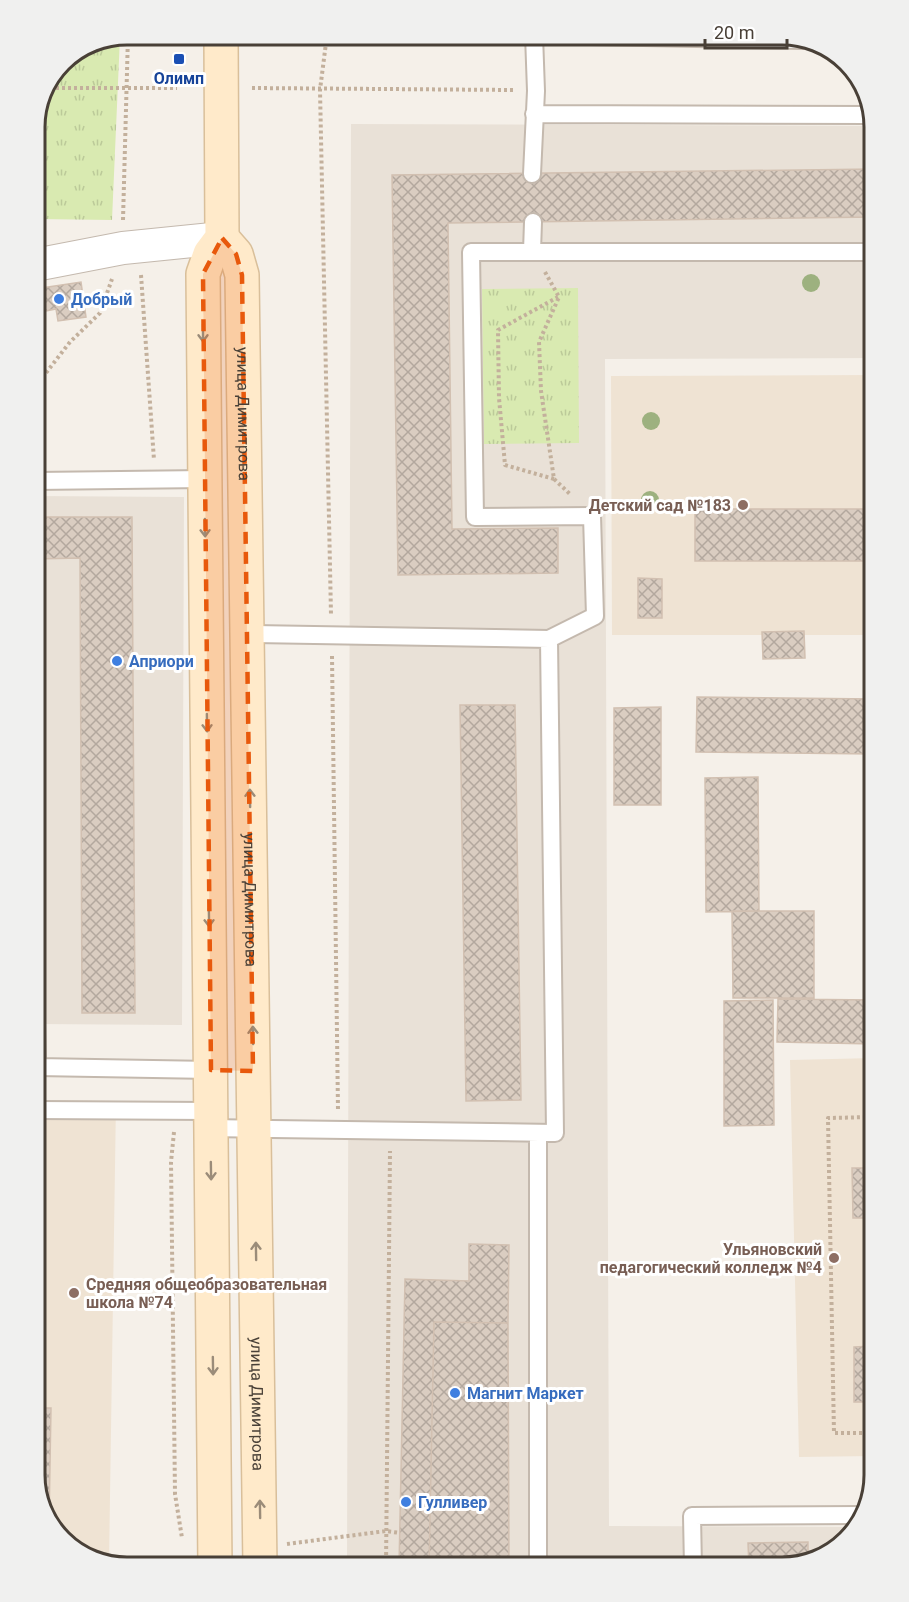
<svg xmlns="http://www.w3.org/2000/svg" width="909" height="1602" font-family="Roboto,sans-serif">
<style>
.residential{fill:#e9e1d7}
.education{fill:#efe3d3}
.park{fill:url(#park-tufts)}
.building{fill:url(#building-cross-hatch);stroke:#d2c0b1;stroke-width:1.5}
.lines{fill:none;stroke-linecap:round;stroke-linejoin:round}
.service-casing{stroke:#c4b9ae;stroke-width:20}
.minor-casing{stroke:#c4b9ae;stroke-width:34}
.secondary-casing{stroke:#d9bf9a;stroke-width:36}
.path{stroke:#c3b09c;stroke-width:4;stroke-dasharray:3 3;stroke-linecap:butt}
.service{stroke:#fff;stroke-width:16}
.minor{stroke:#fff;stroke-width:32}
.secondary{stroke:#ffeaca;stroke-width:33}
.tree{fill:#9db17f}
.oneway{stroke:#9b8c79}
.marked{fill:#e8590c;fill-opacity:0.2;stroke:#e8590c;stroke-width:4.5;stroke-dasharray:12 8;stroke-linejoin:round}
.transit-dot{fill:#1a4fb4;stroke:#fff;stroke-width:2}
.shop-dot{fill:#3f7fe0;stroke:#fff;stroke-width:2}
.education-dot{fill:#8d6e63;stroke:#fff;stroke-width:2}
.labels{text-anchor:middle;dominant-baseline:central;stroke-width:6;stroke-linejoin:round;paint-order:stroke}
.transit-label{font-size:16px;font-weight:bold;fill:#164399;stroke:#fff}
.shop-label{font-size:16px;font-weight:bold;fill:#366cbe;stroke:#fff;text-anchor:start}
.street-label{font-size:16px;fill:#494037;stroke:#fff}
.education-label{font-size:16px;font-weight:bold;fill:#785e54;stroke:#fff;text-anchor:end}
.rim{fill:none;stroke:#494037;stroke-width:3}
</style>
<defs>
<pattern id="park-tufts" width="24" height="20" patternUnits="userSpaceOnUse" patternTransform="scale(1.5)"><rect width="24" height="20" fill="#d9eab1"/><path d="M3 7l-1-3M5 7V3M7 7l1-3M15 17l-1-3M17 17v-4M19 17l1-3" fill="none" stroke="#bcca99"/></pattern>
<pattern id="building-cross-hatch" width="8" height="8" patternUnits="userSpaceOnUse" patternTransform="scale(1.5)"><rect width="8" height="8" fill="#dacdc1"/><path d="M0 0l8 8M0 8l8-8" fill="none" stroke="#b3a89e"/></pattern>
</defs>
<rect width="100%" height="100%" fill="#f5f0e9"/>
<path class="residential" d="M351,124l523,2v232l-269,1 4,1167 249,1 -35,31 -41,9h-435z
M35,496l149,1 -2,528 -147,-1z"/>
<path class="education" d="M874,375v260h-262l-1,-259z
M874,1058v398l-75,1 -9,-397z
M35,1100l81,1 -7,462 -34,-11 -31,-36 -9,-41z"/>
<path class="park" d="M120,37l-8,183 -77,-1v-98l27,-60z
M578,288l1,155 -95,1 -2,-155z"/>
<path class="building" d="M874,169v48l-426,6 4,306 106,-1v45l-160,2 -6,-400z
M81,282l5,35 -28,4 -2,-12 -21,4v-24z
M695,509h179v52h-179z
M35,517h97l3,496h-53l-2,-455 -45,1z
M638,578l24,1v39h-24z
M804,631l1,27 -42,1 -1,-27z
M697,697l177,2v55l-178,-2z
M460,705h55l6,395 -55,1z
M661,707v98h-47v-97z
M758,777l1,134 -53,1 -1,-134z
M872,850h2v51h-2z
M732,911h82v87h-81z
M778,999l96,1v44l-97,-2z
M773,1000l1,125 -50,1v-125z
M852,1168h22v50h-21z
M469,1244l40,1 -1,78 -74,-1 -5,245h-30l6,-288 64,2z
M434,1322l74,1 1,244h-80z
M874,1346v56h-20v-55z
M35,1408h16l-2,114 -5,-6 -10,-41z
M808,1542v19l-26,7 -33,-1 -1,-24z"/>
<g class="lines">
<defs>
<path id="service" d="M536,35l267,5
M534,114l338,1
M532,174l4,-83 -2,-56
M532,251l1,-29
M35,481l170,-2
M248,634l301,5
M35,980l2,87 174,3
M35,1110l175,1
M210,1128l345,5 -6,-494 46,-23 -3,-100 -117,1 -4,-265h403
M538,1133v434
M693,1567l-1,-51 171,-1"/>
<path id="minor" d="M35,265l88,-17 99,-10"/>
<g id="secondary">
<path id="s1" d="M222,238l14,16 6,21 18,1292"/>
<path d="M215,1567l-12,-1293 7,-20 12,-16 -1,-203"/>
</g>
</defs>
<use href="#service" class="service-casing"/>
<use href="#minor" class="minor-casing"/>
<use href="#secondary" class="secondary-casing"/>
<path class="path" d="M327,35l-7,55 11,525
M50,88h127
M252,88l262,2
M123,220l5,-185
M545,272l14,25 -20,45 2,49 13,88 17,16
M141,275l13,185
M35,387l35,-45 30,-29 12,-34
M554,479l-49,-14 -6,-67 -1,-68 60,-33
M332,656l6,454
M174,1132l-3,30 4,332 7,44
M874,1433h-40l-6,-315 46,-1
M287,1544l99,-13 14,2
M386,1567l4,-416"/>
<use href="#service" class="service"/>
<use href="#minor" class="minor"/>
<use href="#secondary" class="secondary"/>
</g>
<g class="tree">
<circle cx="811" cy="283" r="9"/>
<circle cx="651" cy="421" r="9"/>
<circle cx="650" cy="500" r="9"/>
</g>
<defs><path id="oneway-shaft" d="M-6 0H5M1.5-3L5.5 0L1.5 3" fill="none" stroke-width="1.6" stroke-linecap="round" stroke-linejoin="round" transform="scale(1.5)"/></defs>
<g class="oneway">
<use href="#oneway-shaft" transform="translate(203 333) rotate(90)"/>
<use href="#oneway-shaft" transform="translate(205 528) rotate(89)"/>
<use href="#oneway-shaft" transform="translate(207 723) rotate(89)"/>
<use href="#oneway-shaft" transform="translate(250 798) rotate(-91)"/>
<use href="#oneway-shaft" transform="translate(209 918) rotate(89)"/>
<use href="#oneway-shaft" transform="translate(253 1035) rotate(-91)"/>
<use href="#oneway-shaft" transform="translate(211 1171) rotate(89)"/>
<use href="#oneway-shaft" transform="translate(256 1251) rotate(-91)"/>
<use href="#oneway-shaft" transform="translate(213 1366) rotate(89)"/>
<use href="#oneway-shaft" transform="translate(260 1509) rotate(-91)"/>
</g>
<path class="marked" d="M222,238l14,16 6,21 11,796 -42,-1 -8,-796z"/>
<rect class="transit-dot" x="173" y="53" width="12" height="12" rx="3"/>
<g class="shop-dot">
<circle cx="59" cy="299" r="6"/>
<circle cx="117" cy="661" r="6"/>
<circle cx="455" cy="1393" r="6"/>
<circle cx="406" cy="1502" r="6"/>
</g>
<g class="education-dot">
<circle cx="743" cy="505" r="6"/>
<circle cx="834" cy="1258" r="6"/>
<circle cx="74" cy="1293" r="6"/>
</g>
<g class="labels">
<g class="transit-label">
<text x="179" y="78">Олимп</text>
</g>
<g class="shop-label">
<text x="71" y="299">Добрый</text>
<text x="129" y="661">Априори</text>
<text x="467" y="1393">Магнит Маркет</text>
<text x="418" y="1502">Гулливер</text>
</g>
<g class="street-label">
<text stroke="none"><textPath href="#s1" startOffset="182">улица Димитрова</textPath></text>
<text stroke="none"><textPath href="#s1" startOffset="668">улица Димитрова</textPath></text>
<text stroke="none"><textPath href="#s1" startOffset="1172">улица Димитрова</textPath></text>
</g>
<g class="education-label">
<text x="731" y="505">Детский сад №183</text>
<text x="822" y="1249">Ульяновский<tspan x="822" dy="18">педагогический колледж №4</tspan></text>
<text x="86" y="1284" text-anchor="start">Средняя общеобразовательная<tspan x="86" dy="18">школа №74</tspan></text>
</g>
</g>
<path d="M0 0H909V1602H0ZM127 45H782A82 82 0 0 1 864 127V1475A82 82 0 0 1 782 1557H127A82 82 0 0 1 45 1475V127A82 82 0 0 1 127 45Z" fill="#f0f0ef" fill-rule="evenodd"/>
<path class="rim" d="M127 45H782A82 82 0 0 1 864 127V1475A82 82 0 0 1 782 1557H127A82 82 0 0 1 45 1475V127A82 82 0 0 1 127 45Z"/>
<path d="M705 39v9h82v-9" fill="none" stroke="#494037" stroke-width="3"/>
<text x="714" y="39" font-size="18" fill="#494037" stroke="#ffffff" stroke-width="4.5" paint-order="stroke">20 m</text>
</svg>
